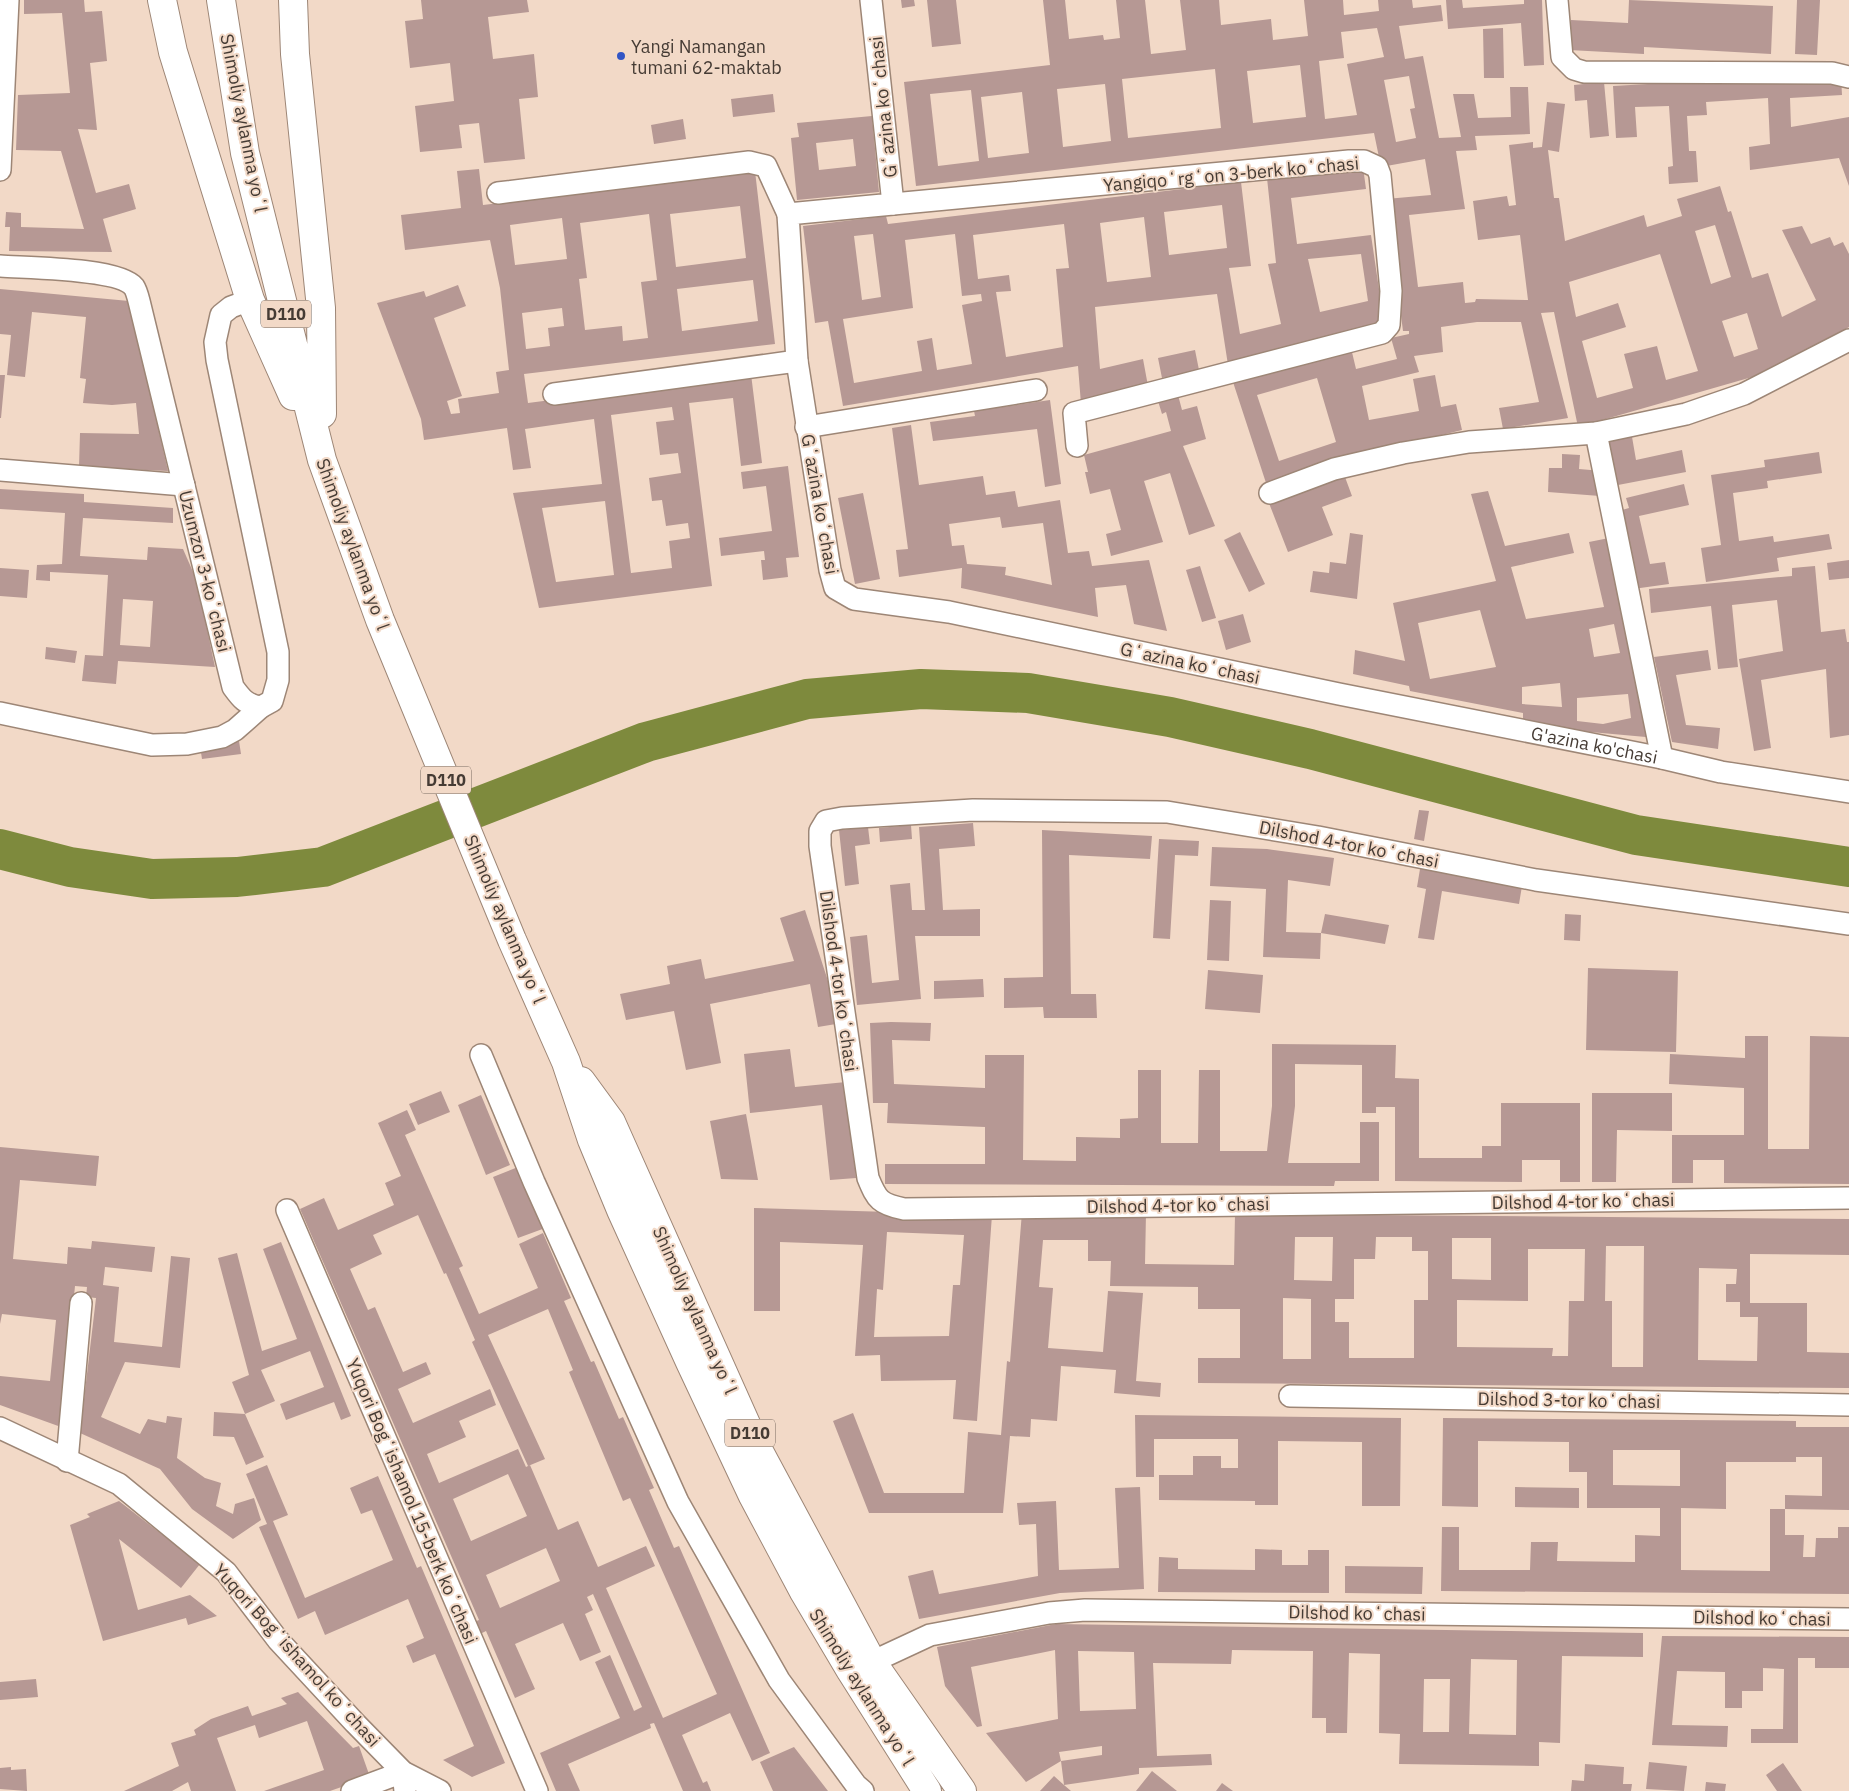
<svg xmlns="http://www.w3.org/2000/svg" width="1849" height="1791" font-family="'IBM Plex Sans',sans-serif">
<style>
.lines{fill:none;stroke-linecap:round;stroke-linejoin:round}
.river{stroke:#7e8a3d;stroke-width:40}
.building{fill:#b69894;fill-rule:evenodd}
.street-casing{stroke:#9d8676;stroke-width:24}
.primary-casing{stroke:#9d8676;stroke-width:30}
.street{stroke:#fff;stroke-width:21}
.primary{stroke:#fff;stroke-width:28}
.poi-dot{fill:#3255c5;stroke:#f2d9c7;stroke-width:2}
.labels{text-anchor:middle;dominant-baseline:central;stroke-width:4;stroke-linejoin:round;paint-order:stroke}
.shield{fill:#f2d9c7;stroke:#796a60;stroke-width:1}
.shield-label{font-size:16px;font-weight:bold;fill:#453b34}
.poi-label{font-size:18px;fill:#453b34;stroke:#f2d9c7;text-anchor:start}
.street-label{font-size:18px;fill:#453b34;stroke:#f2d9c7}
</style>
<rect width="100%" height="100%" fill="#f2d9c7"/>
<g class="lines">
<path class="river" d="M0,849l70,18 82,12 85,-2 86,-10 323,-125 161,-43 114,-10 107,4 142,24 140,32 326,86 213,32"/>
</g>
<path class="building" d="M24,0h60l1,12 17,-1 5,50 -17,2 7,67 -19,-1 18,64 33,-9 7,25 -33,10 9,33 -103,-1 1,-24h-5l1,-15 15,1v14l63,2 -23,-78 -45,-1 2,-55 52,-2 -8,-80 -38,1z
M421,0h106l2,12 -41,5 5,42 41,-5 4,43 -19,2 6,60 -41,4 -5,-40 -20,2 3,23 -42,4 -5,-46 39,-5 -4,-38 -40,5 -5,-47 18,-2z
M901,0h13l1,6 -13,2z
M927,0h29l5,44 -29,3z
M1043,0h22l4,39 34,-4 1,5 16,-2 -4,-38h29l6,54 35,-4 -6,-50h39l2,25 50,-6 2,21 35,-4 -4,-36h39l1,15 35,-4 -1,-11h34l1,8 28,-3 2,16 -44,5 6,33 18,-3 16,82 22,-1 -8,-43h21l4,24 33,-1 -1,-30h18l2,47 -55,2 2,14 -21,1 9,58 -56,6 9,72 45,-5 2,21 10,-1 1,-3 52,1 -8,-65 -42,5 -5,-39 34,-5 2,10 7,-1 -7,-60 24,-3v6l9,-1 5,-45 18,2 -6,48 -11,-2 6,48h5l6,43 79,-26 3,12 35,-11 -5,-17 43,-13 8,26 3,-1 21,67 16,-5 14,44 34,-17 -34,-70 20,-4 9,18 19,-7 4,9 9,-4 6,12v73l-69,42 -202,58 -24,-115 -13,1 27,105 -65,11 -4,-21 40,-6 -18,-80h-44l-36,5 2,25 -29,4 5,16 -57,14 7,34 50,-9 -6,-32 22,-4 6,32 15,-3 6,26 -105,26 -90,30 -35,-107 119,-31 5,21 41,-10 -6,-21 18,-4v-3h-6l-17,-132 45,-4 -6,-36 -44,8 -7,-34 -458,53 -12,-104 146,-17zM1377,28l7,29 -37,7 10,51 -32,4 -6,-58 25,-3 -3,-26zM1300,65l6,52 -53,6 -6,-52zM1215,69l6,59 -93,10 -6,-59zM1409,76l6,32 -5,1 6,29 -20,4 -12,-62zM1105,84l6,57 -48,6 -6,-58zM971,90l8,71 -41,5 -8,-72zM1022,92l7,61 -41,5 -7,-61zM1715,225l16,52 -20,7 -16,-53zM1660,254l38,117 -32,9 -9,-34 -33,8 9,34 -36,10 -15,-57 44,-14 -8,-24 -42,14 -7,-35zM1747,313l11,36 -24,8 -12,-36zM1317,378l19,64 -57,19 -22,-66z
M1446,0h16l1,8 61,-4v-4h18l2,65 -20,1 -3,-43 -73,6z
M1629,0l144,6 -2,48 -127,-7v7l-75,-4 2,-30 57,3z
M1797,0h23l-3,55 -22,-1z
M1503,28l1,50h-20l-1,-49z
M1788,76l53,1 1,18 -52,3 1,29 58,-10v69l-10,-28 -89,12 -1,-23 21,-3 -2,-46 -62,4 1,13 -20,1 2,35h7l2,31 -29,2 -1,-17 5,-1 -4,-60 -34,1 2,30 -21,1 -3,-52z
M1604,82l5,54 -19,2 -3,-38 -12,1 -1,-16z
M773,94l2,18 -42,5 -2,-18z
M872,116l7,76 -82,8 -6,-62 8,-1 -2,-14zM853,139l3,27 -37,4 -3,-27z
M683,119l3,20 -32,5 -3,-19z
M1363,167l3,22 -75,9 6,46 74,-9 13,88 -156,42 -11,-71 -122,13 5,62 43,-10 5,27 -67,18 -3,-38 -235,40 -15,-85 -13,2 -12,-97 83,-10 2,8 353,-42 10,84 -22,2 11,66 41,-10 -13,-60 8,-1 -9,-85zM1222,205l5,43 -58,7 -5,-43zM1144,217l7,60 -44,5 -7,-59zM1064,224l5,44 -13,1 7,78 -57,10 -10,-65 15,-1 -2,-16 -31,4 -5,-44zM873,234l8,63 -19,3 -8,-64zM955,234l7,62 19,-2 1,7 -20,4 10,59 -35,6 -5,-32 -15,3 5,30 -68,12 -11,-64 70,-11 -8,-68zM1361,254l7,47 -48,11 -12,-53z
M479,169l4,36 272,-34 20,173 -251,30 4,29 223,-29 11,89 -21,3 -8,-68 -44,5 23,183 -173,22 -26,-115 89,-9 -8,-65 -69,10 6,39 -18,2 -6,-42 -83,12 -3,-21 -44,-116 47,-12 2,6 32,-12 8,21 -32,12 28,78 -15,5 4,13 9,-1 -2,-14 41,-6 -3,-21 13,-2 -9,-82 -10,-48 -85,10 -4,-35 60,-7 -4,-37zM740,206l6,52 -70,9 -6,-53zM649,214l8,66 -16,2 7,56 -25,3 -1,-15 -37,4 -6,-51 8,-1 -7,-55zM562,218l5,41 -52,6 -5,-40zM753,280l5,41 -76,10 -5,-42zM562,308l2,18 -16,2 2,18 -24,3 -4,-36zM672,407l2,13 -18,2 4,33 18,-2 3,20 -32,5 3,23 10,-1 4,26 22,-3 2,15 -21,3 3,27 -41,5 -20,-158zM605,501l9,74 -58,7 -14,-74z
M0,289l129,12 39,170 -89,-4 1,-34 59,1 -3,-31 -24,2 -29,-2 3,-24 -6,-1 6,-61 -54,-5 -7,65 -18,-2 4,-40 -11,-1z
M1195,350l4,20 -37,8 -4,-20z
M0,375h5l-4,43h-1z
M1178,395l4,15 15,-4 9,33 -23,7 32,80 -26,9 -19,-62 -26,8 19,61 -52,14 -5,-22 15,-4 -11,-41 -20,5 -5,-22h3l-4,-17 87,-24 -5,-19 -4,2 -4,-13z
M1050,400l11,84 -16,3 -8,-58 -104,12 -3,-19 45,-6 -1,-5z
M911,425l8,60 64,-9 3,19 29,-4 3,16 42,-7 8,53 21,-2 3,15 57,-6 18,71 -33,-7 -8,-39 -31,3 3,29 -137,-29 1,-20 -63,9 -3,-27 12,-1 -16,-121zM1000,517l2,11 41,-5 9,62 -47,-10 1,-8 -39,-3 -3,-19 -12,1 -3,-22z
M1631,431l5,29 46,-10 4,22 -68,13 -10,-49z
M1819,452l3,21 -55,8 1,7 -35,5 6,48 34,-5 1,6 55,-8 3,15 -55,9 2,13 -73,11 -5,-34 20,-3 -10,-70 54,-8 -1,-7z
M1562,454l18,1 -1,14 23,2 -2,25 -52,-4 1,-24h13z
M788,466l11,91 -13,1 2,19 -25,3 -2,-20h4l-1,-9 -43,5 -2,-18 53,-7 -6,-45 -23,3 -2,-17z
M1342,469l10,27 -30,11 11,28 -45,17 -21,-54z
M1684,484l5,21 -50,11 11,48 15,-2 4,22 -36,5 -18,-77 14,-4 -3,-10z
M0,489l84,5v8l89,6v15l-90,-5 -3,38 67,4 1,-13 35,2 14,32 18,86 -97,-6 -2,23 -34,-3 3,-26 18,1 5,-81 -58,-3v9l-14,-1 1,-15 25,-1 3,-51 -65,-4zM123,599l30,2 -3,46 -30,-2z
M1488,491l17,55 64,-13 5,20 -63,14 15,52 78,-12 -15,-65 25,-5 43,201 -134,-12v-13l-113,-22 -1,-5 -56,-12 2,-24 50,11 -12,-58 103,-22 -25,-87zM1480,610l16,57 -66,12 -12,-56zM1614,624l6,29 -26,4 -5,-28zM1560,683l2,24 -40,-3v-17zM1628,694l3,24 -28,6 -26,-3v-23z
M863,493l17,86 -25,5 -17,-86z
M1240,532l25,52 -16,8 -25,-52z
M1350,533l13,2 -6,64 -47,-7 3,-21 16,2 1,-11 16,2z
M1849,560v18l-20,2 -2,-17z
M1200,566l16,52 -14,4 -16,-52z
M1815,566l6,66 24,-3 2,13h2v93l-19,3 -4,-69 -65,11 10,68 -17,3 -15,-92 44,-8 -6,-51 -45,5 6,62 -20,2 -7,-63 -60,7 -2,-24 143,-13v-8z
M0,568l29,2 -2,28 -27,-2z
M1243,614l8,28 -25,8 -8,-29z
M46,647l31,4 -2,12 -30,-4z
M1708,650l3,20 -35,5 10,50 34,3 -2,21 -46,-7 -18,-85z
M239,741l2,13 -39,5 -2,-13z
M1419,810l10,1 -5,30 -10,-2z
M973,823l2,23 -36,3 4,61 37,-1v27h-65l6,63 -64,6 -7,-68 17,-2 5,48 27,-3 -9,-95 20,-2 2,27h13l-6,-83z
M911,825l1,14 -32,3 -1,-14z
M868,827l2,17 -15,2 4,38 -14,2 -6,-56z
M1042,830l110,6 -2,23 -81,-4 2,139h25l1,24h-53l-1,-11 -39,1v-30l39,-1z
M1159,839l40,2 -1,15 -23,-1 -5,84 -17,-1z
M1212,847l55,2 67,9 -4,28 -42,-6 -2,52 35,1 -1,26 -57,-2 3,-68 -56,-3z
M1421,863l102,17 -4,24 -77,-13 -8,49 -16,-2 8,-49 -9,-2z
M1210,900l21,1 -2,60 -22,-1z
M805,910l23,71 8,43 -18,3 -8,-43 -100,20 11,59 -35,7 -12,-59 -48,9 -6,-26 50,-10 -3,-18 34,-7 4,20 89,-18 -14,-43z
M1325,914l64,11 -4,19 -64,-11z
M1565,914l16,1 -1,26 -16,-1z
M1588,968l90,3 -2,81 -90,-2z
M1208,970l55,5 -3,38 -55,-4z
M983,979l1,18 -50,2v-18z
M891,1022l40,1 -1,18 -38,-1 2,44 91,4v-33h39l-1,105 53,1v-24l44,1v-19l18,-1v-48h23v73h37l1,-73h21v81h47l5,-45v-62l124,1 -1,33 24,1v79h63v-12h19v-43h79v79h-20v-22h-38v22l-127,-1v-74h-19v6h-14v-48l-67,-1v42l-7,57h72v-41h19v59h-44l-1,5 -449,-2v-20h100v-37l-98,-4 1,-20h-15l-3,-80z
M1745,1036h23v113h41l1,-113 39,1v147l-125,-1v-23h-31v23h-21v-48h72v-47l-75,-4 1,-30 75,4z
M790,1049l5,38 51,-5 10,96 -26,2 -8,-75 -72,8 -6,-59z
M441,1091l9,21 -32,13 -9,-21z
M1592,1093h80v38l-55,-1 -1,52h-24z
M481,1095l29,70 -24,10 -28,-70z
M407,1110l9,20 -11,5 58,131 -4,2 20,46 59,-26 -19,-44 24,-11 28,65 -7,3 27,61 3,-1 25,58 4,-2 31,71 -5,2 25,58 5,-2 91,207 -18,8 -22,-48 -48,22 21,48 4,-2 4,10h-28l-29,-68 -4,1 1,4 -83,36 12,27h-24l-16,-38 80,-35 -25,-56 15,-7 24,56 8,-4 -49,-113 -6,3 6,13 -8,4 16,38 -21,9 -17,-38 -48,21 20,45 -20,9 -29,-67 -6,3 -6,-12 5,-2 -179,-411 24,-11 14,32 56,-25 -9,-22 16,-7 -23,-53zM418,1215l26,59 2,-1 29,67 -3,2 56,124 17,-7 -57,-124 60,-26 25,61 -4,2 54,129 7,-3 87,196 -54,24 -57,-130 49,-22 -9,-20 -48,21 -20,-46 -20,9 -28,-65 -4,2 -8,-18 -79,34 -12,-29 39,-17 -7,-16 37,-16 -6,-16 -77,34 -15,-34 33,-15 -5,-12 -23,10 -28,-65 -7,3 -18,-41 32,-15 -9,-19zM508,1474l19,42 -56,25 -18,-42zM546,1548l14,33 -60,27 -14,-33z
M746,1114l12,66 -37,-1 -11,-58z
M0,1147l99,9 -3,30 -76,-6 -7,79 54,5 1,-17 23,2 1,-8 63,6 -3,25 -47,-5 -2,18 16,2 -5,55 48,5 9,-91 19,2 -10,110 -55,-6 -24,55 39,17 8,-15 18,4 1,-7 15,2 -5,40 28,20 16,5 -5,23 17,8 2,-10 19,-6 7,22 -28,19 -41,-30 -32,-40 -80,-36 16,-135 -10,-1 1,-10 -12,-1 -14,141 -61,-22v-29l50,5 6,-61 -54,-6 -2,10z
M523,1165l25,62 -30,11 -25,-61z
M754,1208l238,7 -15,206 -24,-2 3,-39 -75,1 -1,-26 -25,1 8,-111 -83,-3v69h-26zM887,1232l77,3 -4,50h-7l-4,51 -75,1 3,-48 6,1z
M1022,1212l124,1 -1,51 89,1 1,-51 614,5v36l-99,-1v49h57v49l42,1v35l-651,-5v-25h42v-49h-42v-22l-88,-1 1,-25h-23v-21h-45l-4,47 14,1 -5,60 55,4 5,-61 35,2 -7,88 25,2 -1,14 -46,-4 2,-23 -55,-4 -4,55 -26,-2 -1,18 -20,-1 -7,77h-134l-36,-92 20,-8 31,80h80l4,-61 33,3 6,-74 3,1zM1295,1237h38l-1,44 -38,-1zM1376,1237h36v14h16v49h-14v58h-65v-36h-14v-23h19v-40h21zM1452,1238h39v42l-39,-1zM1606,1246h38l-1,121h-31v-66h-7zM1528,1249h57l-1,52h-15l-1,55h-16l1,-8 -96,-1v-47l71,1zM1699,1268l38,1 -1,15h-10v18h14v15h18l-1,44 -59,-1zM1283,1298l28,1v60h-28z
M281,1242l70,174 -10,4 -7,-18 -48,18 -6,-16 44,-17 -14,-36 -49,19 14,31 -30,13 -13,-32 17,-7 -31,-117 19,-5 25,98 35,-12 -34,-90z
M214,1412l31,2 19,43 -18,8 -12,-28 -21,-1z
M1135,1415l266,3 -1,88h-38v-64l-84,-1v64h-23v-4l-96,-1v-25h34v-19h28v12h17v-29h-84v38h-18z
M1443,1418l353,3v6h53v83l-64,-1v-14l37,1v-39h-26v5h-70v47l-45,-1v62l89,1v-62h15v26h19l-1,22h12l1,-19h22v-11h11v67l-408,-3 1,-64h17v43h71l1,-28h27l-1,19 78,1v-27l25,1v-28h-73v-36h-18v-30l-91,-1v66l-36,-1zM1613,1450h67v36l-67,-1z
M267,1465l21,50 -15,6 32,77 88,-38 -21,-50 -11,4 -11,-26 28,-12 39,92 4,-2 84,197 -33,14 -29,-17 31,-14 -39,-92 -22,9 -7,-17 18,-8 -16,-39 -83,36 -10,-24 -17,8 -39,-92 8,-3 -21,-50z
M1140,1487l4,102 -84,4 -141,26 -11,-43 25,-6 6,24 99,-18 -2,-52 -17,1 -2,-22 39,-2 3,69 60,-2 -4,-80z
M1515,1487l64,1v20l-64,-1z
M119,1501l81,63 -19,24 -62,-49 19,71 52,-15 27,21 -29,9 -2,-7 -83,23 -33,-116 20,-8 -3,-3z
M1255,1549l27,1v15h26v-15h21v43l-171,-1 1,-35 19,1v11l77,1z
M1345,1566l78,1 -1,27 -77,-1z
M1056,1624l587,9v24l-81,-1 -2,87 -21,-1v24l-140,-2 1,-30 -21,-1 1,-79 -31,-1 -2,80h-21v-15h-14l1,-67 -81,-1 -1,14 -78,-1 4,93 54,-2 1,11 -73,3v6l-75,11 7,6h-31l14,-15 10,9 -3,-24 41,-6v-9l-43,6 2,9 -35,21 -40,-49 72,-14 -3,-69 -84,17 11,59 -5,1 -32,-41 -8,-39zM1078,1651l56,1 2,57 -56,2zM1471,1659l46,1 -1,75 -47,-1zM1424,1679h26l-1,53h-26z
M1662,1636l187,1v31h-34v-10h-17v85h-47v-14h32l1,-60 -21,-1v23h-21v17h-17v-36l-48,-1 -5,54 56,1 -1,21 -75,-2z
M36,1679l2,18 -38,3v-18z
M298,1692l55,56 6,-2 11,31 -40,14h-66l60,-21 -17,-49 -48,17 -4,-13 -38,13 19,53h-45l-3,-9 -16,9h-48l55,-25 -8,-23 25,-8 -2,-5 17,-11 37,-13 4,10 35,-12 -6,-6z
M794,1747l34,44h-55l-13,-29z
M1649,1762l38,4 -3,25 -38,-2z
M1783,1763l19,28h-25l-11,-16z
M1585,1764l39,3 -1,17h9l-1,7h-60l1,-11 12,1z
M11,1767v3l15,-1 1,22 -27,-2v-21z
M1152,1771l25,20h-41z
M1706,1782l20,2 -1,7h-20z
M1222,1783l11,8h-17z"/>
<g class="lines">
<defs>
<g id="street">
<path id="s1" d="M871,0l22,204 -105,10 9,147 33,209 5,18 19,11 95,13 390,82 323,64 59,14 128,20"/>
<path d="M1557,0l5,57 12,12 10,3 248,1 17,4"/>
<path d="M0,170l8,-170"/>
<path d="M498,193l251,-31 17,4 22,48"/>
<path d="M893,204l456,-43h15l13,6 3,8 11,116 -2,34 -7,8 -308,80 3,33"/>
<path d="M0,266c26,2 119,2 134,21 2,3 4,10 5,14l94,386c8,11 13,18 28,20l-26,23 -13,7 -35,7 -35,1 -152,-32"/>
<path d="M250,300l-19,7 -10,8 -6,27 2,18 61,292v28l-6,21 -11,6"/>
<path d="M554,394l243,-33"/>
<path d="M806,427l230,-37"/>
<path d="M1596,433l66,325"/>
<path d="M0,470l184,15"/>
<path d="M1270,493l64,-24 69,-16 66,-11 127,-9 90,-19 58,-20 105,-54"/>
<path d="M1849,924l-313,-44 -218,-43 -151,-25 -194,-2 -131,8 -16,3 -6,10v15l48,332c9,22 12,26 36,31l945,-11"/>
<path d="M481,1055l53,127 144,320 101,178 77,105 7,6"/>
<path d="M287,1210l250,581"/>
<path d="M1290,1396l559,9"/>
<path d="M0,1428l119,56 107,88 52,68 77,83 48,49 37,19"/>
<path d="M67,1461l14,-158"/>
<path d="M872,1662l58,-27 119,-22 36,-3 764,9"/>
<path d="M352,1791l51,-19 2,19"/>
</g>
<path id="primary" d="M162,0l11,52 77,248 43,96
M221,0l24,153 77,307 58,160 132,320 54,122 26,78 29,70 69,152 63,134 50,94 48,81 76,120
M293,0l2,54 26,254 1,106
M581,1081l30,41 143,320 118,220 90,129"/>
</defs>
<use href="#street" class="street-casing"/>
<use href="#primary" class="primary-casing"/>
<use href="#street" class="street"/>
<use href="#primary" class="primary"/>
</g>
<circle class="poi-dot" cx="621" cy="56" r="5"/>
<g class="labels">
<g class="shield">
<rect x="261" y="300.5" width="50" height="27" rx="4"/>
<rect x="421" y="766.5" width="50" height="27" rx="4"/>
<rect x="725" y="1419.5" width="50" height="27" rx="4"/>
</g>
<g class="shield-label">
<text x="286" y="314">D110</text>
<text x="446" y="780">D110</text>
<text x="750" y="1433">D110</text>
</g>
<g class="poi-label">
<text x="631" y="46">Yangi Namangan<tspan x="631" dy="21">tumani 62-maktab</tspan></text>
</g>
<g class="street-label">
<text transform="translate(883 107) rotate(-96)">Gʻazina koʻchasi</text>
<text transform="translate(244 123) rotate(79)">Shimoliy aylanma yoʻl</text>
<text transform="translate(1231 174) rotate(-5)">Yangiqoʻrgʻon 3-berk koʻchasi</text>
<text transform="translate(820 504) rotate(80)">Gʻazina koʻchasi</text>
<text transform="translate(353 544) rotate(70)">Shimoliy aylanma yoʻl</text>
<text transform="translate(205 571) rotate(76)">Uzumzor 3-koʻchasi</text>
<text transform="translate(1190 663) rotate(12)">Gʻazina koʻchasi</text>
<text stroke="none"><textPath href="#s1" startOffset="1465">G'azina ko'chasi</textPath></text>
<text transform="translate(1349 844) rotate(11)">Dilshod 4-tor koʻchasi</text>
<text transform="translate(505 919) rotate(67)">Shimoliy aylanma yoʻl</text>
<text transform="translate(839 981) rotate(82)">Dilshod 4-tor koʻchasi</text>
<text transform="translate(1583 1201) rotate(-1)">Dilshod 4-tor koʻchasi</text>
<text transform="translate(1178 1205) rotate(-1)">Dilshod 4-tor koʻchasi</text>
<text transform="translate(695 1310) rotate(66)">Shimoliy aylanma yoʻl</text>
<text transform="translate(1569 1400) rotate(1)">Dilshod 3-tor koʻchasi</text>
<text transform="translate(412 1501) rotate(67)">Yuqori Bogʻishamol 15-berk koʻchasi</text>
<text transform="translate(1357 1613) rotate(1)">Dilshod koʻchasi</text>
<text transform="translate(1762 1618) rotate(1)">Dilshod koʻchasi</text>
<text transform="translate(297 1655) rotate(48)">Yuqori Bogʻishamol koʻchasi</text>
<text transform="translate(862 1687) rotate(58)">Shimoliy aylanma yoʻl</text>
</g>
</g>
</svg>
